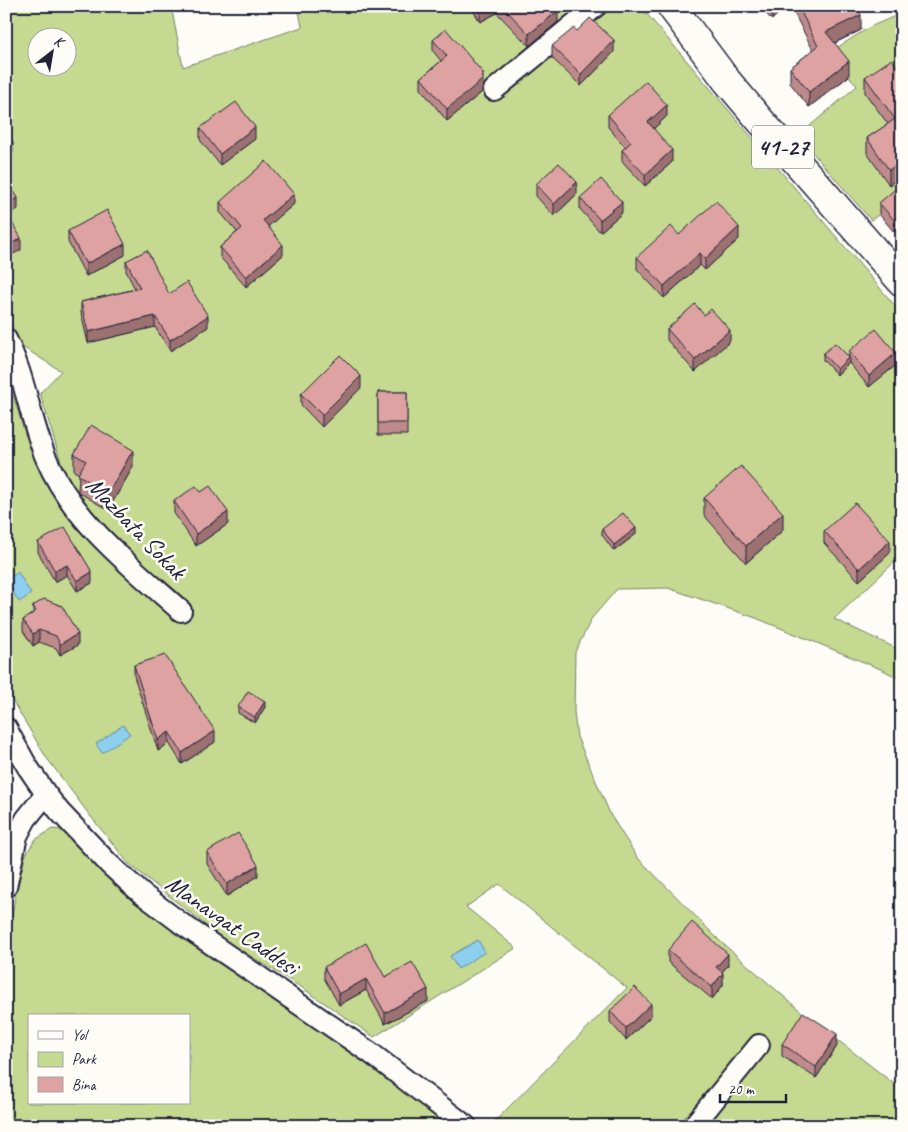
<svg xmlns="http://www.w3.org/2000/svg" width="908" height="1132" font-family="Caveat,sans-serif">
<style>
.green{fill:#c5da90;stroke:#747e66;fill-rule:evenodd}
.water{fill:#8dcfee;stroke:#628aa6}
.lines{fill:none;stroke-linecap:round;stroke-linejoin:round}
.street-casing{stroke:#22223b;stroke-width:24}
.primary-casing{stroke:#22223b;stroke-width:31}
.street{stroke:#fdfcf7;stroke-width:20}
.primary{stroke:#fdfcf7;stroke-width:28}
.wall{fill:#be8b8a;stroke:#22223b}
.shaded-wall{fill:#9b7171;stroke:#22223b}
.building{fill:#dda2a1;stroke:#22223b}
.labels{text-anchor:middle;dominant-baseline:central;stroke-width:5;stroke-linejoin:round;paint-order:stroke}
.shield{fill:#fdfcf7;stroke:#646373;stroke-width:1}
.shield-label{font-size:24px;font-weight:bold;fill:#22223b}
.street-label{font-size:25px;fill:#22223b;stroke:#fdfcf7}
</style>
<rect width="100%" height="100%" fill="#fdfcf7"/>
<filter id="ink" filterUnits="userSpaceOnUse"><feTurbulence type="fractalNoise" baseFrequency=".02" numOctaves="2"/><feDisplacementMap in="SourceGraphic" scale="10" xChannelSelector="R" yChannelSelector="G"/><feConvolveMatrix kernelMatrix="1 2 1 2 8 2 1 2 1" color-interpolation-filters="sRGB"/></filter>
<g filter="url(#ink)">
<path class="green" d="M6,6h165l12,61 119,-40 -4,-21h342l262,308v241l-68,64 68,32v29l-19,-10 -127,-52 -88,-30 -51,1 -25,29 -17,34 -1,60 3,25 34,79 26,41 85,86 82,71 98,76v36h-412l137,-138 -128,-104 -33,23 50,41 -142,89 -73,-50 -78,-48 -94,-75 -41,-51 -42,-56 -40,-67v-318c10,31 18,65 33,94 35,67 85,112 145,156l9,-9 -86,-86 -40,-45 -27,-89 21,-22 -40,-25 -15,-34zM38,38h30v30h-30z
M902,13v186l-31,21 -73,-84 59,-50 -27,-34 40,-25z
M52,829l10,1 32,35 28,27 56,42 159,108 111,84h-442v-172l10,-63 10,-37 9,-14zM29,1016h160v87h-160z"/>
<path class="water" d="M18,572l13,22 -12,8 -13,-21z
M123,725l7,9 -28,19 -6,-9z
M478,940l7,12 -27,17 -8,-13z"/>
<g class="lines">
<defs>
<path id="street" d="M494,90l102,-84
M6,339c19,37 24,80 40,119 27,64 85,108 135,153
M6,728l21,38 19,28 13,17 50,53 32,29 41,31 190,130 94,72
M6,887l11,-51 9,-17 20,-25
M693,1126l66,-81"/>
<path id="primary" d="M671,6l56,75 32,38 143,163"/>
</defs>
<use href="#street" class="street-casing"/>
<use href="#primary" class="primary-casing"/>
<use href="#street" class="street"/>
<use href="#primary" class="primary"/>
</g>
<path class="wall" d="M471,6h83l4,16 -29,24 -32,-33 -17,9z
M759,6h27l-14,14z
M794,6h63l4,24 -26,13 14,33 -40,31 -19,-24v-15l23,-18 -19,-37z
M577,31l37,21 -33,34 -29,-28v-12z
M433,40l50,45 -1,7 -35,29 -26,-32v-11l20,-17 -8,-10z
M902,74v102l-13,9 -22,-32v-15l21,-14 -23,-31v-16z
M608,115l59,1 -14,13 19,33 -27,24 -23,-25v-11l3,-3 -17,-20z
M200,128l55,11 -35,26 -20,-25z
M536,184l41,10 -23,22 -18,-20z
M902,187v38l-8,7 -15,-18v-11z
M580,198l42,15 -22,19 -20,-23z
M220,202l74,2 -26,22 15,29 -37,32 -26,-30v-10l17,-15 -17,-20z
M68,231l57,24 -39,21 -18,-34z
M679,235l60,4 -34,31 -5,-5 -36,33 -27,-29v-12z
M126,261l43,33 39,33 -38,24 -15,-24 -67,16 -7,-30v-11l54,-13 -9,-18z
M704,315l26,26 -35,31 -28,-32v-11z
M849,351l47,14 -27,22 -20,-24 -12,12 -14,-15v-6l26,3z
M361,388l-39,39 -21,-22v-11z
M378,392h29v43h-29z
M74,454l59,13 -25,43 -28,-17 -2,-1 1,-18 -5,-3z
M201,492l27,32 -32,22 -22,-33v-12z
M704,498l79,32 -37,33 -42,-48z
M602,529l34,5 -22,17 -12,-16z
M824,531l66,22 -31,28 -35,-38z
M38,542l54,41 -15,8 -10,-16 -12,7 -17,-30z
M33,606l45,39 -18,10 -4,-7 -17,-6 -6,4 -10,-15v-11l10,-7z
M134,665l81,77 -33,22 -13,-21 -11,8 -24,-75z
M238,707h27l-10,16 -17,-10z
M207,852l51,24 -31,20 -20,-32z
M668,950l60,15 -6,7 1,13 -11,14 -44,-37z
M324,967l61,10 43,24 -43,23 -19,-34 -27,15 -15,-27z
M610,1011l41,5 -25,24 -16,-18z
M782,1044l55,2 -21,32 -34,-22z"/>
<path class="shaded-wall" d="M488,6h9v7l-17,9v-11z
M774,6h12l-14,14v-12z
M558,11v11l-29,24v-12z
M861,15v15l-35,17v-15z
M614,40v12l-33,34v-12z
M849,61v15l-40,31v-15z
M483,73v12l-1,7 -35,29v-12z
M667,105v11l-19,18v-12z
M255,127v12l-35,26v-11z
M13,142v11l-7,4v-12z
M672,150v12l-27,24v-11z
M902,161v15l-13,9v-15z
M577,182v12l-23,22v-12z
M294,194v10l-31,27v-11z
M18,198v11l-12,7v-12z
M622,202v11l-22,19v-12z
M902,214v11l-8,7v-12z
M739,227v12l-34,31v-11z
M21,238v12l-15,8v-11z
M125,244v11l-39,21v-12z
M283,245v10l-37,32v-10z
M700,253v12l-36,33v-12z
M155,316v11l-67,16v-11z
M208,316v11l-38,24v-11z
M730,330v11l-35,31v-12z
M896,353v12l-27,22v-11z
M849,357v6l-12,12v-6z
M361,376v12l-39,39v-12z
M133,450v17l-25,43v-17z
M9,452v11l-3,2v-12z
M228,512v12l-32,22v-12z
M783,513v17l-37,33v-17z
M636,528v6l-22,17v-6z
M890,541v12l-31,28v-12z
M67,565v10l-12,7v-11z
M92,572v11l-15,8v-10z
M39,630v12l-6,4v-12z
M78,634v11l-18,10v-11z
M265,701v6l-10,16v-6z
M215,731v11l-33,22v-11z
M169,732v11l-11,8v-11z
M258,865v11l-31,20v-12z
M728,954v11l-12,14v-12z
M723,973v12l-11,14v-12z
M366,979v11l-27,15v-11z
M428,989v12l-43,23v-11z
M651,1004v12l-25,24v-12z
M837,1034v12l-21,32v-11z"/>
<path class="building" d="M477,6h11l-8,5z
M502,6h52l4,5 -29,23z
M798,6h59l4,9 -35,17 23,29 -40,31 -19,-24 28,-22z
M590,18l24,22 -33,34 -29,-28 22,-18 3,3z
M446,29l37,44 -1,7 -35,29 -26,-31 26,-22 -14,-16z
M892,59l10,15v87l-13,9 -22,-32 28,-19 -30,-42z
M646,81l21,24 -19,17 24,28 -27,25 -23,-25 9,-8 -23,-27z
M236,102l19,25 -35,27 -20,-26z
M6,128l7,14 -7,3z
M266,161l28,33 -31,26 20,25 -37,32 -26,-30 22,-19 -22,-26z
M559,163l18,19 -23,22 -18,-20z
M6,178l12,20 -12,6z
M601,179l21,23 -22,18 -20,-22z
M900,185l2,2v27l-8,6 -15,-17z
M716,201l23,26 -34,32 -5,-6 -36,33 -27,-29 34,-31 8,9z
M107,210l18,34 -39,20 -18,-33z
M6,212l15,26 -15,9z
M147,250l22,44 18,-12 21,34 -38,24 -15,-24 -67,16 -7,-30 59,-14 -14,-27z
M695,304l9,11 7,-6 19,21 -35,30 -28,-31z
M876,329l20,24 -27,23 -20,-25z
M835,343l14,14 -12,12 -14,-15z
M340,355l21,21 -39,39 -21,-21z
M378,392h29v31h-29z
M91,425l42,25 -25,43 -28,-17 -2,-2 8,-13 -12,-7z
M6,446l3,6 -3,1z
M741,466l42,47 -37,33 -42,-48z
M196,486l5,6 9,-6 18,26 -32,22 -22,-33z
M855,503l35,38 -31,28 -35,-38z
M623,513l13,15 -22,17 -12,-16z
M65,527l27,45 -15,9 -10,-16 -12,6 -17,-29z
M44,599l18,7 16,28 -18,10 -4,-8 -17,-6 -6,4 -10,-14 13,-9 -3,-5z
M165,655l50,76 -33,22 -13,-21 -11,8 -24,-75z
M248,691l17,10 -10,16 -17,-10z
M238,833l20,32 -31,19 -20,-32z
M692,922l36,32 -12,13 7,6 -11,14 -44,-37z
M366,943l19,34 27,-15 16,27 -43,24 -19,-34 -27,15 -15,-27z
M635,987l16,17 -25,24 -16,-17z
M803,1012l34,22 -21,33 -34,-23z"/>
</g>
<g class="labels">
<rect class="shield" x="752" y="125.5" width="62" height="43" rx="4"/>
<g class="shield-label">
<text x="783" y="147">41-27</text>
</g>
<g class="street-label">
<text transform="translate(136 528) rotate(46)">Mazbata Sokak</text>
<text transform="translate(232 925) rotate(35)">Manavgat Caddesi</text>
</g>
</g>
<rect width="908" height="1132" fill="none" stroke="#fdfcf7" stroke-width="25"/>
<rect x="12" y="12" width="883" height="1107" fill="none" stroke="#22223b" stroke-width="2" filter="url(#ink)"/>
<rect x="28" y="1014" width="162" height="90" fill="#fdfcf7" stroke="#a5a5ac"/>
<rect x="38" y="1031" width="25" height="8" fill="#fdfcf7" stroke="#a5a5ac"/>
<text x="72" y="1040" font-size="15" fill="#22223b">Yol</text>
<rect x="38" y="1052" width="25" height="15" fill="#c5da90" stroke="#a5a5ac"/>
<text x="72" y="1064" font-size="15" fill="#22223b">Park</text>
<rect x="38" y="1077" width="25" height="15" fill="#dda2a1" stroke="#a5a5ac"/>
<text x="72" y="1090" font-size="15" fill="#22223b">Bina</text>
<g transform="translate(52 52) rotate(31)"><circle r="24" fill="#fdfcf7" stroke="#a5a5ac"/>
<path d="M0-4L9 19L0 12L-9 19Z" fill="#22223b"/>
<text y="-8" font-size="14" font-weight="bold" text-anchor="middle" fill="#22223b">K</text>
</g>
<path d="M720 1094v8h66v-8" fill="none" stroke="#22223b" stroke-width="2.5"/>
<text x="728" y="1094" font-size="15" fill="#22223b" stroke="#fdfcf7" stroke-width="4" paint-order="stroke">20 m</text>
</svg>
